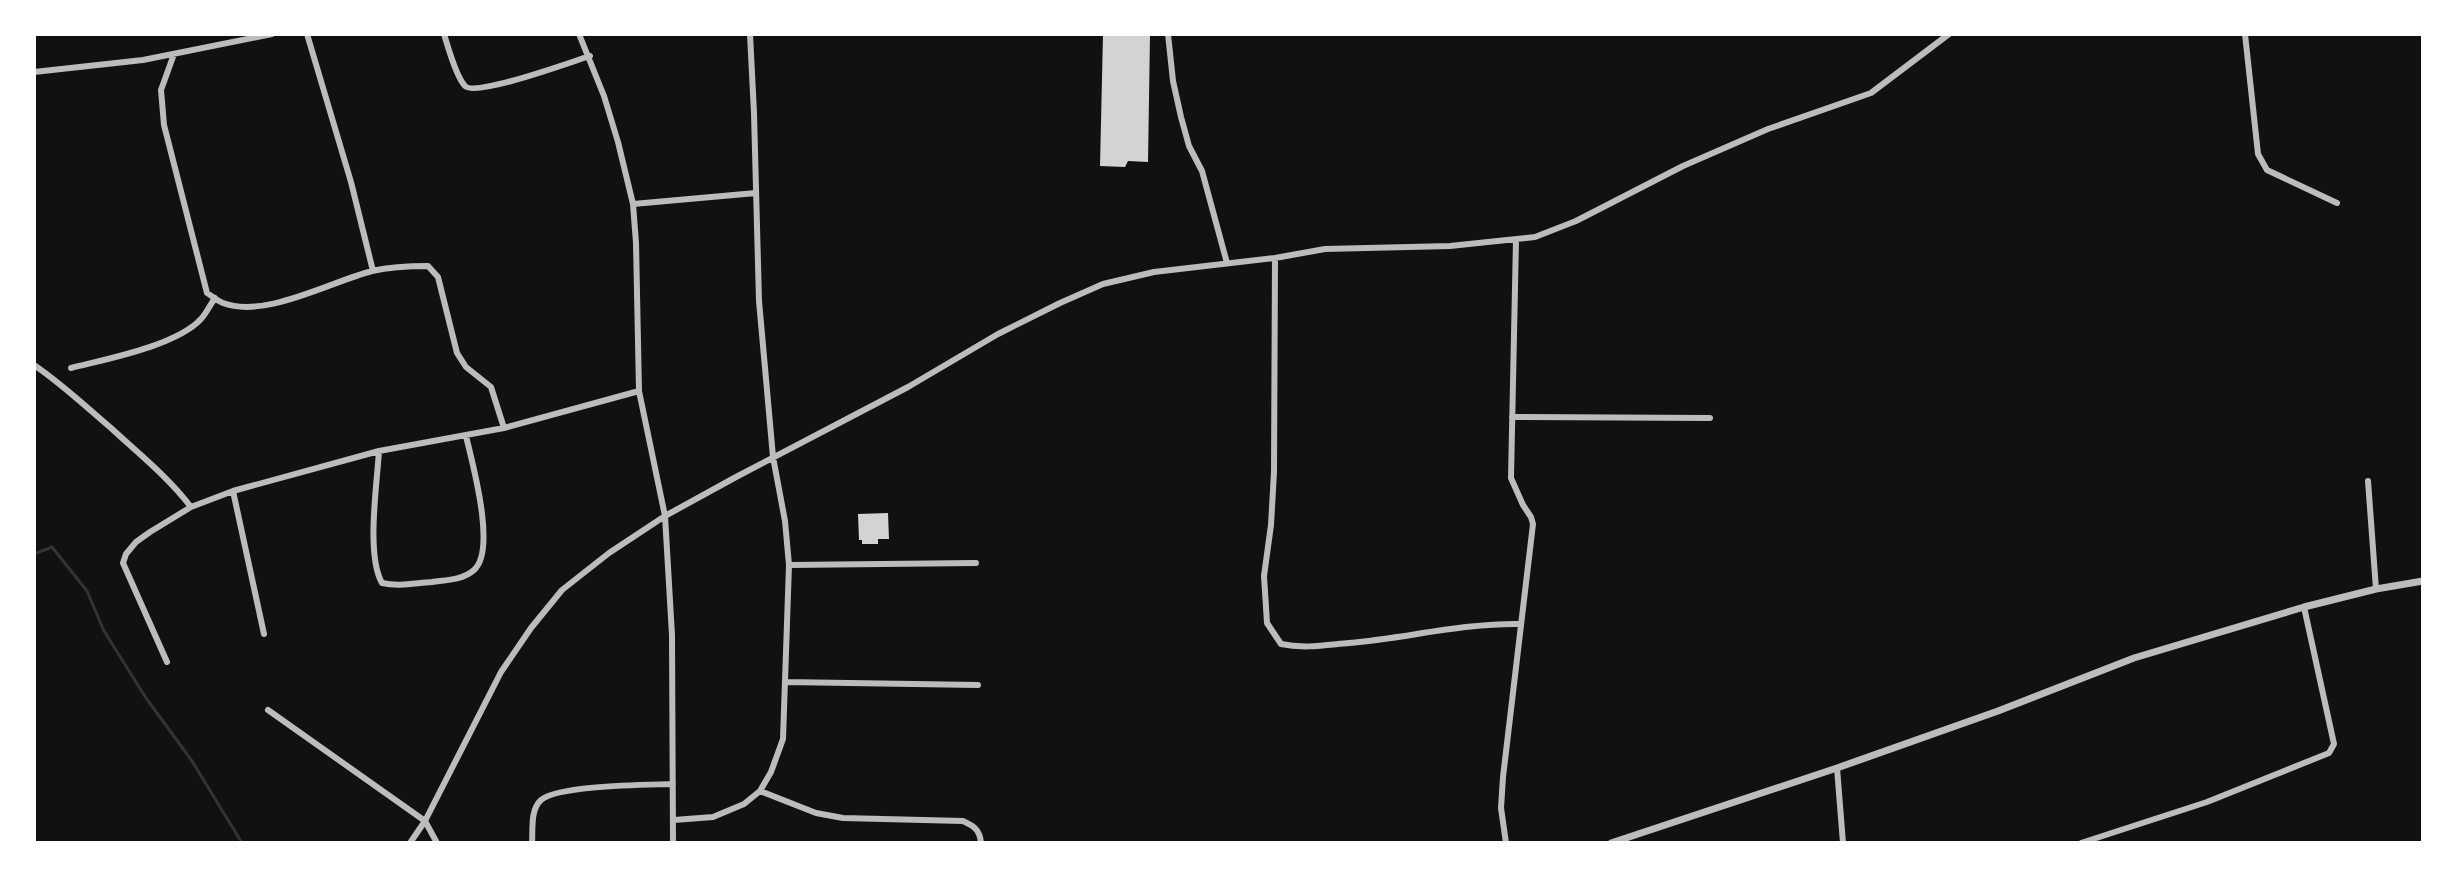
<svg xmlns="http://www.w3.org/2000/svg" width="2457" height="877" font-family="Signika,sans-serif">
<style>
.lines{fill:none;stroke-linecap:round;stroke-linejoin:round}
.stream{stroke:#333;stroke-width:3}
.building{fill:#d3d3d3}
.minor{stroke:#bcbcbc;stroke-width:6}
.tertiary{stroke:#bcbcbc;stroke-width:7}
</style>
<rect width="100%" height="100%" fill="#111"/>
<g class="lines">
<path class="stream" d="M34,554l18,-7 35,44 17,40 42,67 46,63 50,82"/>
</g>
<path class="building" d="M1103,34h47l-2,128 -20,-1 -3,6 -25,-1z
M888,513l1,26h-11v5h-16v-4h-3l-1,-26z"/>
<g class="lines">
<path class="minor" d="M307,34l44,148 22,89
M444,34c4,13 12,43 21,52 11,11 106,-24 125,-30
M579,34l25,62 14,46 15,62 3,39 3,148 26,125 7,119 1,208
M1168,34l5,47 8,36 8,29 13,25 25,92
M2245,34l13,120 9,16 70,33
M174,54l-13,36 3,35 43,168c5,3 10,8 16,10 41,16 107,-21 149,-32 18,-4 38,-5 56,-5l10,11 19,76 9,14 25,20 13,41
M34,72l109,-12 129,-26
M633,204l123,-11
M1275,258l-1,214 -3,53 -7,51 3,47 14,21c23,5 45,1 68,-1 58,-5 114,-20 172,-19
M34,365c28,19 51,41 77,63 28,26 56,48 80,79
M71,368c35,-9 105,-22 130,-49 5,-5 9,-14 14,-21
M1512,417l198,1
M379,451c-2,33 -13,104 3,132 17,4 33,0 50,-1 14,-2 31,-2 42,-12 23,-20 -2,-108 -8,-134
M2368,481l8,108
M233,491l31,143
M789,565l187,-2
M167,662l-44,-99 3,-9 10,-12 14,-10 41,-25 42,-16 146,-40 125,-23 135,-37
M785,682l193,3
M268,710l157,111 12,22
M1837,768l6,75
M760,791l56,22 27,5 120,3c11,5 17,9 18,22
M674,820l39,-3 31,-13 16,-13 11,-19 12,-33 6,-174 -4,-44 -12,-64 -14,-156 -5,-188 -4,-79
M410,843l15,-22 76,-149 30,-44 31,-38 47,-37 56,-37 71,-39 172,-90 90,-53 62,-31 43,-19 51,-12 121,-14 50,-9 125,-3 85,-9 41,-16 107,-55 85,-37 103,-36 78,-59
M532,843c1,-13 -2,-33 9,-43 18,-15 105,-15 132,-16
M1506,843l-5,-35 2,-31 30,-253 -2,-7 -8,-12 -12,-27 5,-238
M2081,843l126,-41 122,-49 5,-9 -30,-137"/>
<path class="tertiary" d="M1611,843l226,-75 161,-57 136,-53 170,-51 72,-18 47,-8"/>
</g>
<rect width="2457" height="877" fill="none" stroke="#ffffff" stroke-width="72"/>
</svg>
